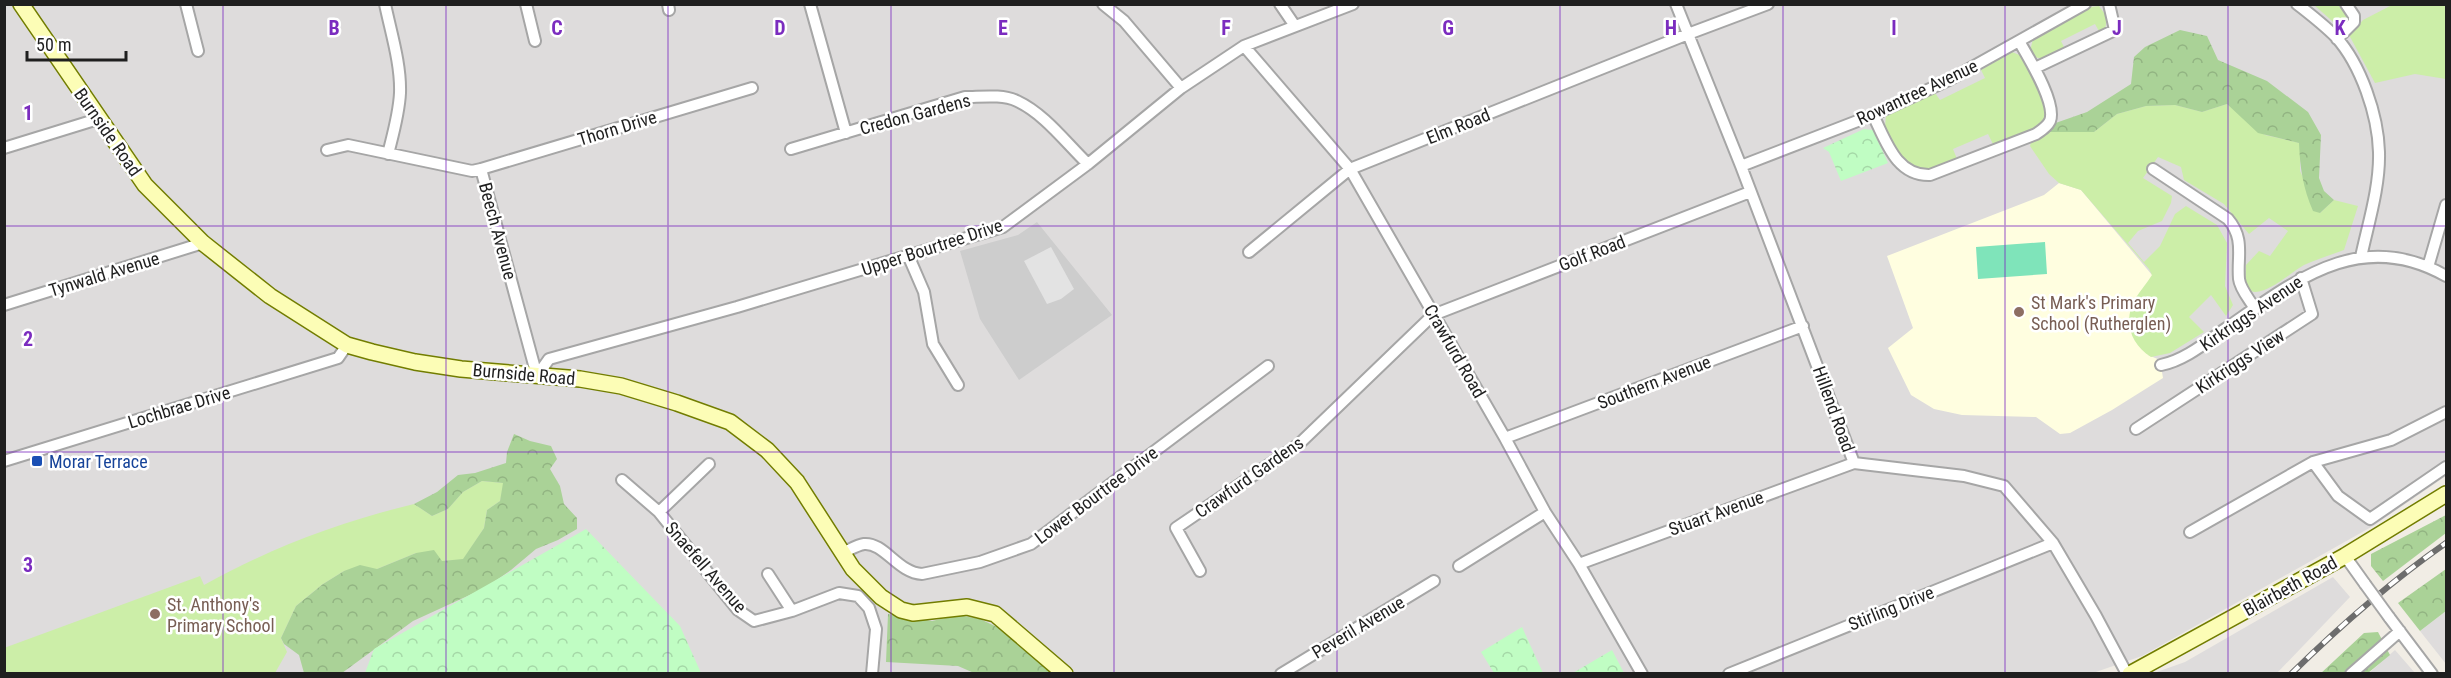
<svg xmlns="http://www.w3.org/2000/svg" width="2451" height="678" font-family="'Roboto Condensed',sans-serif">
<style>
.residential{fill:#dedcdc}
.education{fill:#fffee0}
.religious{fill:#cdcdcd}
.grass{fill:#cceea8}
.forest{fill:url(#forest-crowns)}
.park{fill:url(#park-crowns)}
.pitch{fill:#7fe4ba}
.parking{fill:#e3e3e3}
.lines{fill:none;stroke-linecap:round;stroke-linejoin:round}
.street-casing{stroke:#a6a6a6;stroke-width:14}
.secondary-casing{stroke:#727d00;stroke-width:18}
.street{stroke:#fff;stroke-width:10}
.secondary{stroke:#fcfdb6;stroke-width:15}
.rail-casing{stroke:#6d6d6d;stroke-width:6}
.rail{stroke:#fff;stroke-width:4;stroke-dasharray:11;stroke-linecap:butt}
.street-bridge-casing{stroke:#a6a6a6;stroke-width:14;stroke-linecap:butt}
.street-bridge{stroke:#fff;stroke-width:10}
.grid{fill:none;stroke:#7b2cbf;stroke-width:1.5;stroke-opacity:0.55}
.education-dot{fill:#8d6e63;stroke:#fff;stroke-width:2}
.transit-dot{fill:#1a4fb4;stroke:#fff;stroke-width:2}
.labels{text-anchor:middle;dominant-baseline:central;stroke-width:5;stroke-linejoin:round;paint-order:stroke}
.street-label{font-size:18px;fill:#1f1f1f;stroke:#fff}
.education-label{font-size:18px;fill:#785e54;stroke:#fff;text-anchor:start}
.transit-label{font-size:18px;fill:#164399;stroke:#fff;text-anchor:start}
.grid-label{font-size:20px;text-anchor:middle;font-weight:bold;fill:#7b2cbf;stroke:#fff;stroke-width:5;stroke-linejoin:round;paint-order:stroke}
</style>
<defs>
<pattern id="forest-crowns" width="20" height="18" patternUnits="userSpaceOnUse" patternTransform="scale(1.5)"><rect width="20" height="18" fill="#aad297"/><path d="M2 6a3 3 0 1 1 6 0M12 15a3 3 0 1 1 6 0" fill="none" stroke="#92b482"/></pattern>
<pattern id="park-crowns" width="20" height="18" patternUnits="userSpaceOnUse" patternTransform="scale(1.5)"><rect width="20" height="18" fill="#c0fdc3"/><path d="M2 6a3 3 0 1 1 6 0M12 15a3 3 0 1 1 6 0" fill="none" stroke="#a5d8a7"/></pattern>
</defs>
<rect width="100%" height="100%" fill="#f1ede5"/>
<path class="residential" d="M4,5h2442v471l-73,50 -231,130 -49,17h-2088z
M2333,577l17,20 -73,76h-123l31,-11z
M2446,611v53l-26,-33z
M2395,650l20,23 -47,1z"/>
<path class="education" d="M2059,183l22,7 71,85 -4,80 12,5 3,18 -51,32 -42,23 -10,1 -24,-17 -74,-2 -28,-6 -23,-14 -23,-47 25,-20 -26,-72 157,-61z"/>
<path class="religious" d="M1037,222l75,93 -93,65 -39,-61 -20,-68 58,-16z"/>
<path class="grass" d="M2314,5h24l11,12v4l-10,6z
M2392,5h54v74l-31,-5 -40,9 -26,-48 14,-15z
M2099,6l8,11 -2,13 -5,3 -5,-9 -34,17 4,8 -22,10 -9,-2 -4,-6 3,-12 58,-32z
M2012,52l10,4c6,13 23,42 24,55 1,7 -3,12 -8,17l-45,16 -5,-10 -35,15 4,10 -32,12 -5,-1 -16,-8 -19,-35 1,-12 49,-22 5,7 45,-22 -4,-8z
M2227,104l38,31 35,8v28l20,42 14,-13 24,6 -14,44c-13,5 -27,9 -40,15 -11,6 -40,32 -53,26 -8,-4 -5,-18 -5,-26l13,-14 11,5 18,-25 -19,-13 -20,16 -25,-30 -40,-24 -3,-13 -23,-10 -15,21 29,18 -1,7 -9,18 -24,10 -10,12 16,19 16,-16 15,-32 11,-8 31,19 10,18 -2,43 8,19 -7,11 -15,-21 -22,22 15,15 -34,21 -19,4c-21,-13 -28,-37 -16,-58 5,-8 12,-16 17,-24l-3,-6 -68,-79 -22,-7 -10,-9 -19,-28 2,-7 12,-7h50l23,-18 29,-8 29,-1 27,7z
M482,481l22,2 -4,18 -13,9 -3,18 -21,32 -21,1 -26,-8 -39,16 -33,2 -21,13 -27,22 -15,32 6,14 -12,21h-270l-1,-25 196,-72 4,9c66,-37 136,-63 210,-81l18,12 16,-7 15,-17z"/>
<path class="forest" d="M2180,30l27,6 11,24 49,21 41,31 13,23 -2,43 5,13 10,9 -14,13 -7,-2c-10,-23 -13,-43 -14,-68l-41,-10 -31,-29 -25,8 -27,-7 -29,1 -29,8 -23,18h-50l3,-6 40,-14 44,-28 3,-27 11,-10z
M514,434l16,7 21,5 6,13 -7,10 10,17 4,18 13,14v11l-19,11 -22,9 -25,21 -26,18 -72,33 -71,52h-38l-5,-18 -15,-11 -3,-6 15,-32 27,-22 21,-13 16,-6 17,4 39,-16 18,-3 8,11 21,-2 21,-31 3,-18 13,-9 3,-18 -21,-2 -19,11 -15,17 -16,7 -18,-12 23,-12 21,-17 17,-2 31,-10 1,-11z
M2446,515v18l-63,48 -12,-15v-12z
M2446,569v42l-26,20 -22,-28z
M888,614l44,7 26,-6 22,4 17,8 55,46h-78l-16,-7 -72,-4z
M2378,632l12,23 -22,18 -48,1 44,-41z"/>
<path class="park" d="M1864,129l9,1 15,33 -47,18 -12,-29 -6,-4z
M586,529l94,97 21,47h-336l9,-24z
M1522,627l21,46h-49l-13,-21z
M1612,650l12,23h-51z"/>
<path class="pitch" d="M2045,242l2,32 -69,5 -2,-32z"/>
<path class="parking" d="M1051,247l23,42 -13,10 -14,5 -23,-43z"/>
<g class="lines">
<defs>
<path id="street" d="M186,4l12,47
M385,4c6,29 16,60 15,89 -1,21 -7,41 -12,61
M526,4l9,37
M668,4l1,6
M810,4l36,129
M1103,4l21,17 57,67
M1280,4l15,22
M1676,4l65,162 113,297
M2297,4c13,10 27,21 39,33 25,28 42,78 43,115 1,35 -11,72 -18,105
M2337,39l17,-17v-6l-8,-12
M1244,46l106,123 155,269 40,74 34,52 63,110
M2035,68l80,-38 -6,-26
M1873,115c13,26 23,61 57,60l106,-41c6,-4 11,-7 14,-13 7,-18 -22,-64 -31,-80
M4,148l94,-29
M791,149l174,-52c16,0 37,-3 52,4 28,13 49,42 71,63
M327,150l21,-5 124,26 9,-2 56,207
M1741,166l132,-51 76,-35 136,-76
M481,169l271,-81
M2153,169l75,50c17,20 9,37 11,60 1,10 11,21 16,30
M1249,252l101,-83 338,-135 80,-30
M908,255l16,37 9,52 25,41
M2428,267l18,-62
M4,305l199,-62
M2161,365c24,-5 44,-22 64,-36 70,-48 135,-102 221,-53
M537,376l12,-17 188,-52 266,-80 85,-63 93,-76 63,-42 109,-42
M2136,429l176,-115 -11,-36
M1505,438l298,-112
M4,461l334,-103 9,-13
M2313,462l25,34 32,23 76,-52
M622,480l37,32 79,98 16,11 38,-10 47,-18 19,3 11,12 7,21 -4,45
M659,512l50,-48
M2190,532l123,-70 78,-22 55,-28
M842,553c7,-3 15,-8 22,-9 20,-2 34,29 58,30l58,-12 51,-18 237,-178
M2345,556l20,28
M1579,564l275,-101 110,13 40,10 49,57 43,73 31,58
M1459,566l86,-54
M1200,571l-24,-43 123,-84 134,-129 317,-123
M768,574l24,37
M2389,617l43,57
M1281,674l153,-93
M1729,674l324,-131
M2351,674l49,-43"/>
<path id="secondary" d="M21,4l124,181 58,58 67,53 77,49 25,7 43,10 46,7 119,10 41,7 56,17 53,19 37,28 30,32 56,87 28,28 20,13 12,3 54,-6 28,7 70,60
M2130,674l215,-118 101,-62"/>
</defs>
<use href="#street" class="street-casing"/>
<use href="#secondary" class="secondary-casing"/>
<use href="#street" class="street"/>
<use href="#secondary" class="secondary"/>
<defs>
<path id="rail" d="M2291,674c49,-48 99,-92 155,-131"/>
</defs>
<use href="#rail" class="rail-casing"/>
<use href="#rail" class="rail"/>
<defs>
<path id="street-bridge" d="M2365,584l24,33"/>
</defs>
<use href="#street-bridge" class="street-bridge-casing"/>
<use href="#street-bridge" class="street-bridge"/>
</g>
<path class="grid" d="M223,4v670M446,4v670M668,4v670M891,4v670M1114,4v670M1337,4v670M1560,4v670M1783,4v670M2005,4v670M2228,4v670M4,226h2442M4,452h2442"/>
<g class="education-dot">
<circle cx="2019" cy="312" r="6"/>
<circle cx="155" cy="614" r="6"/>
</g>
<rect class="transit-dot" x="31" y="455" width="12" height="12" rx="3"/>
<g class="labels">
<g class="street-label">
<text transform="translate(1917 92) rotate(-25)">Rowantree Avenue</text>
<text transform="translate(915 114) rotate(-15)">Credon Gardens</text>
<text transform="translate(1458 126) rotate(-22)">Elm Road</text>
<text transform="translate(617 128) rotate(-17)">Thorn Drive</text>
<text transform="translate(108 132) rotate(55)">Burnside Road</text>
<text transform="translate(498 231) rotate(75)">Beech Avenue</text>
<text transform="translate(932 247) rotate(-18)">Upper Bourtree Drive</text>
<text transform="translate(1592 253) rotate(-21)">Golf Road</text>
<text transform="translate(104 274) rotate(-17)">Tynwald Avenue</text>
<text transform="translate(2251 313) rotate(-34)">Kirkriggs Avenue</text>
<text transform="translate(1455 351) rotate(60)">Crawfurd Road</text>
<text transform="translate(2240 361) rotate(-33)">Kirkriggs View</text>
<text transform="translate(524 374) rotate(5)">Burnside Road</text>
<text transform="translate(1654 382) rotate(-21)">Southern Avenue</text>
<text transform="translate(179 407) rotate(-17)">Lochbrae Drive</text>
<text transform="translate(1834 409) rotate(70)">Hillend Road</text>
<text transform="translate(1249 477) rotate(-35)">Crawfurd Gardens</text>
<text transform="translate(1096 495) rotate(-37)">Lower Bourtree Drive</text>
<text transform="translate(1716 513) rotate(-20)">Stuart Avenue</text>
<text transform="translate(706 567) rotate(49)">Snaefell Avenue</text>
<text transform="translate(2290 586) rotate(-29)">Blairbeth Road</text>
<text transform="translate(1891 608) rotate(-22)">Stirling Drive</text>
<text transform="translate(1358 627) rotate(-31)">Peveril Avenue</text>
</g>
<g class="education-label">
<text x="2031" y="302">St Mark's Primary<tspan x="2031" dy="21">School (Rutherglen)</tspan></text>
<text x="167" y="604">St. Anthony's<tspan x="167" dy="21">Primary School</tspan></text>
</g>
<g class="transit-label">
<text x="49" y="461">Morar Terrace</text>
</g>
</g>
<g class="grid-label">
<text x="334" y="35">B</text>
<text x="557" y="35">C</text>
<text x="780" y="35">D</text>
<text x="1003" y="35">E</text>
<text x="1226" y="35">F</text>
<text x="1448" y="35">G</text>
<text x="1671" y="35">H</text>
<text x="1894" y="35">I</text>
<text x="2117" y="35">J</text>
<text x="2340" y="35">K</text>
<text x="28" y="120">1</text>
<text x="28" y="346">2</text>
<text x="28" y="572">3</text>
</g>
<rect width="2451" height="678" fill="none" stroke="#1f1f1f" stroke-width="12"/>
<path d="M27 51v9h99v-9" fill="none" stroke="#1f1f1f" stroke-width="3"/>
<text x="36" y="51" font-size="18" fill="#1f1f1f" stroke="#ffffff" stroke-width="4.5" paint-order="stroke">50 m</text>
</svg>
